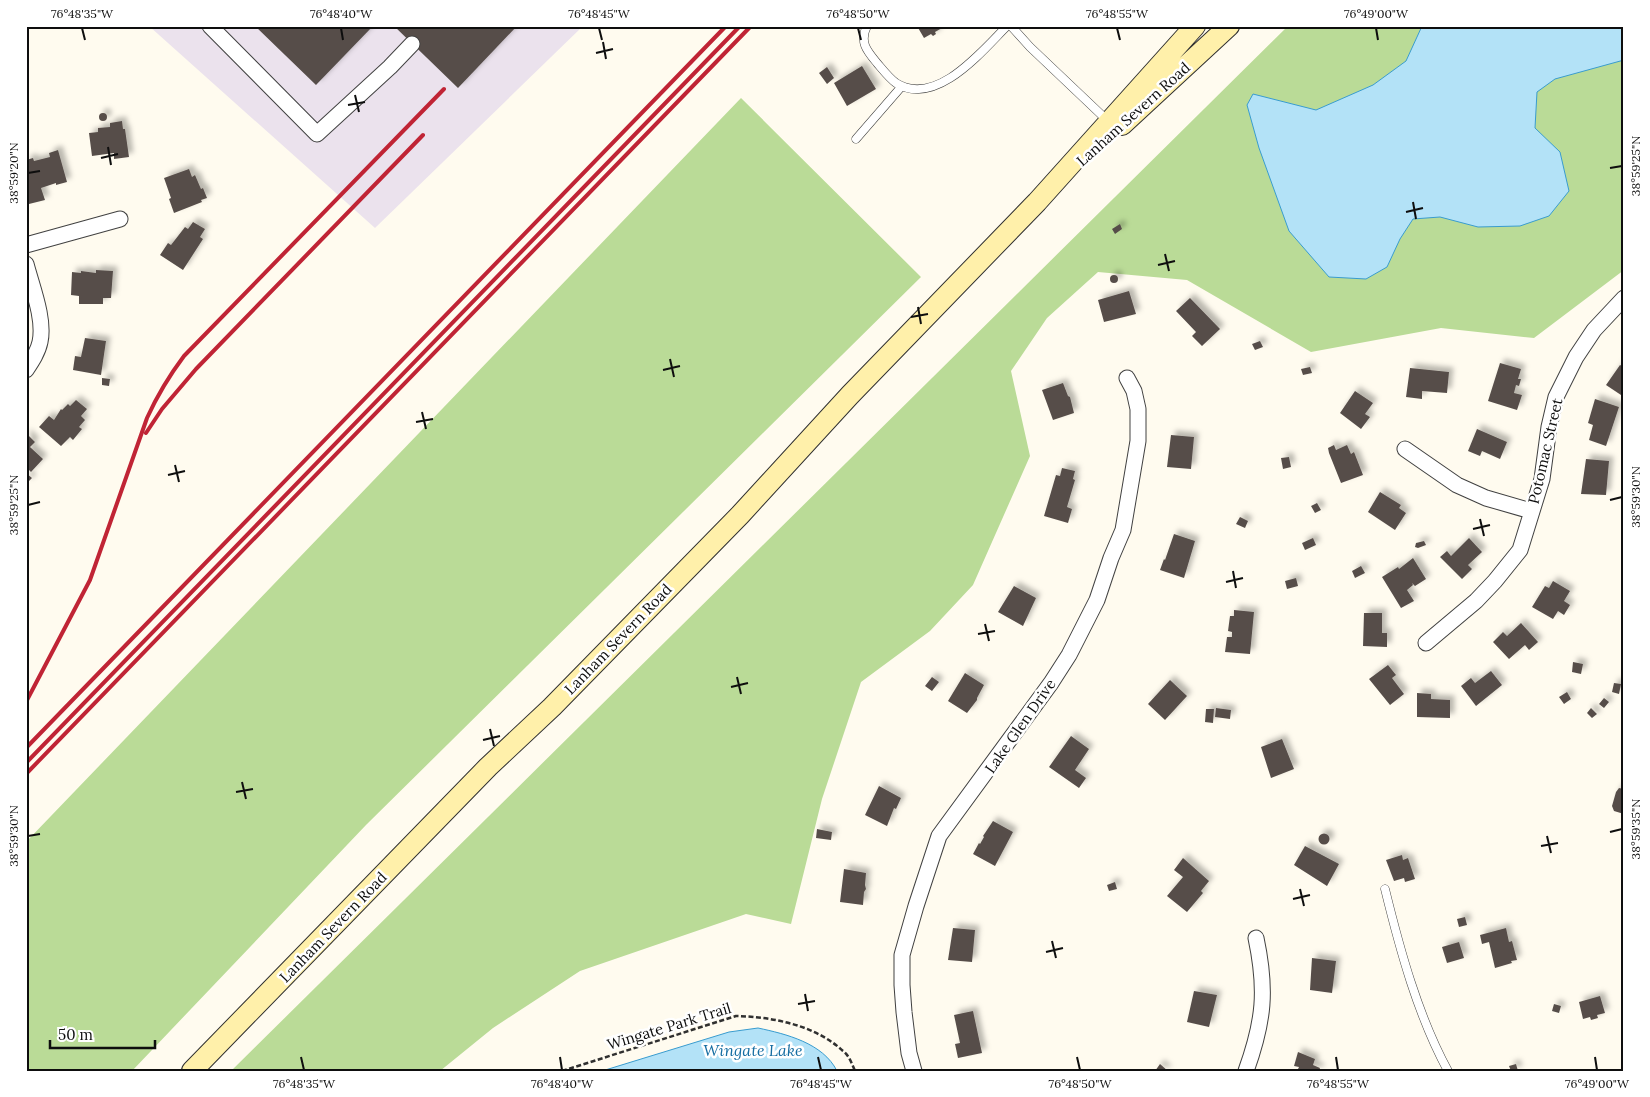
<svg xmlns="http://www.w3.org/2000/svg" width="1650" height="1097" font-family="Lora,serif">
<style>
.industrial{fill:#ebe2ed}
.forest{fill:#badb97}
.water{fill:#b3e2f7;stroke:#399ccf}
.building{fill:#574e4a;filter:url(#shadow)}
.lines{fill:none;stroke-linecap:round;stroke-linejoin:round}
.service-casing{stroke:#414141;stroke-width:9}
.minor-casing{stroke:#414141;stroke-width:17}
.secondary-casing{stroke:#303030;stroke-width:22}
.path{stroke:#303030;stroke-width:2.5;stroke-dasharray:5 2.5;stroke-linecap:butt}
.service{stroke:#fff;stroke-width:8}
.minor{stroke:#fff;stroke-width:15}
.secondary{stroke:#fff0aa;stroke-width:20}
.rail{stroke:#c02435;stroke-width:4}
.ticks{fill:none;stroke:#0e0e0e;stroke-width:2}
.labels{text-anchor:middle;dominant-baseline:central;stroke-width:5;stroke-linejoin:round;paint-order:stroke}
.street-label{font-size:15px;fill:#0e0e0e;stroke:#fff}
.water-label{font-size:16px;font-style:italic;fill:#156da2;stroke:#fff}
.neatline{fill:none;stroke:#0e0e0e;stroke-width:2}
.ticks-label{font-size:12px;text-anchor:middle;fill:#0e0e0e}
</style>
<defs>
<filter id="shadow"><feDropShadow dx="4.5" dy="-4.5" stdDeviation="2.5" flood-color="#0004"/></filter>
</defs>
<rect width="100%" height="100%" fill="#fffbef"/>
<path class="industrial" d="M149,26h434l-208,202z"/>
<path class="forest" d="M1288,26h336v244l-90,68 -93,-10 -130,24 -124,-72 -89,-8 -51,46 -36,53 19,85 -57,129 -43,46 -69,51 -39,117 -31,125 -45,-10 -166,57 -87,57 -53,43h-209z
M741,98l180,179 -555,548 -234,246h-106v-229z"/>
<path class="water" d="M1422,26h202v34l-69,19 -18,13 -2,36 25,24 9,39 -20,25 -29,10 -42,1 -38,-10 -27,2 -13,20 -13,28 -21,12 -37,-2 -40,-46 -30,-83 -12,-43 6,-11 63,16 57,-25 33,-24z
M758,1028c28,6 65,15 79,43h-235l127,-39z"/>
<path class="building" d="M255,26h118l-57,59z
M394,26h123l-59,62z
M917,26h24l1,2 -7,4 1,2 -3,2 -2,-2 -7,4z
M862,66l14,23 -29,17 -13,-23z
M827,67l7,11 -7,6 -8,-11z
M99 117a4 4 0 1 1 8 0a4 4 0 1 1-8 0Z
M122,121l1,8h2l4,28 -15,2v-6l-22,3 -3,-23 9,-1v-4l12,-1v-4z
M58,150l9,32 -11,3v-2l-15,5 4,12 -16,4 -3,-8 2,-2 -2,-34 7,-2 1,3 16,-4 -1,-4z
M189,169l3,8 3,-2 6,14 2,-1 4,10 -6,2 1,2 -28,11 -5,-14 2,-1 -7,-20z
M193,222l12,7 -5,8 3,2 -20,31 -23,-15 8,-12 3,2 14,-18 3,2z
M1120,224l2,5 -7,5 -3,-5z
M96,270l17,1 -2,27h-8v6h-24v-8l-8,-1 1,-23 9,1v-2l15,2z
M1110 279a4 4 0 1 1 8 0a4 4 0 1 1-8 0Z
M1129,291l7,23 -32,8 -6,-22z
M1190,298l30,31 -18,17 -10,-10 4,-4 -20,-21z
M85,338l21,3 -5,34 -28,-5 2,-14 6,1z
M1260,341l3,6 -8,3 -3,-6z
M1500,363l21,6 -3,10h3l-2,7 -3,-1 -2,8 8,2 -5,15 -29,-9z
M1620,365l4,2v30l-18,-12z
M1310,367l2,6 -9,2 -2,-6z
M1410,368l39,4 -2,21 -25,-2v8l-16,-2z
M102,378l8,1 -1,7 -7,-1z
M1063,383l5,13 2,1 4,16 -21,7 -11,-30z
M1355,391l18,12 -8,11 5,3 -9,12 -21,-16z
M1595,399l24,8 -13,39 -17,-6 4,-15 -5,-2z
M76,400l11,9 -6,7 4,4 -6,7 3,2 -9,11 -3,-3 -9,9 -22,-19 10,-11 5,4 7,-11 1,1 6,-6 2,2z
M1477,429l30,13 -7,17 -18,-8 -2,5 -12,-5z
M26,433l9,9 -5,5 13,12 -12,13 -2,-2 -3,3 6,5 -6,6z
M1171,435l23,2 -3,32 -24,-2z
M1334,445l2,5 11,-5 4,9 3,-2 9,23 -22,8 -12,-30 -1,-5z
M1289,457l2,10 -8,2 -2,-11z
M1586,459l23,2 -3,34 -25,-1z
M1062,468l13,3 -2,8 2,1 -8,27 5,2 -4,14 -24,-7 12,-41 4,1z
M1380,492l21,13 -2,3 7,5 -11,17 -27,-18z
M1317,503l4,7 -6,3 -4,-7z
M1240,517l8,4 -3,7 -9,-4z
M1174,534l21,7 -11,37 -24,-8 4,-11 1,1z
M1313,538l3,7 -11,5 -3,-7z
M1469,538l13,14 -14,13 4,4 -10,10 -22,-22 7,-6 4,5z
M1424,541l2,4 -8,3 -3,-1 1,-4z
M1413,558l13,21 -11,7 -3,-3 1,2 -6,5 7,11 -13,7 -19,-31 16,-10 1,2z
M1361,566l4,7 -10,5 -3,-7z
M1296,578l2,8 -11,3 -2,-8z
M1553,581l17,10 -6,10 6,4 -6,10 -6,-4 -5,8 -21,-12 13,-21 4,2z
M1014,586l22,12 -13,28 -25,-14z
M1234,610l20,2 -4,42 -25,-2 2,-15h5v-5l-4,-1 2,-15h4z
M1364,613h18v20h5v14l-24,-1z
M1521,623l17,19 -9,8 -4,-5 -16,14 -16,-17 10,-10 4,4z
M1573,662l10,2 -2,10 -9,-2z
M1388,665l8,10 -4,3 12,16 -14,11 -21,-26z
M1491,671l11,14 -26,21 -15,-20 10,-8 4,5z
M965,673l19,12 -7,13v2l-10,13 -19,-12z
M932,677l7,5 -7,9 -7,-5z
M1170,680l17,16 -22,24 -17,-16z
M1614,683l7,1 -2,10 -7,-2z
M1567,692l4,7 -7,5 -5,-7z
M1417,693l14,1v5l19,1v18l-33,-1z
M1604,698l5,4 -5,6 -5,-4z
M1216,708l15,2 -1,9 -15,-2z
M1591,708l6,6 -5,4 -5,-5z
M1206,709h8l-1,14 -8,-1z
M1071,736l18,13 -14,21 11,8 -7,10 -30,-21z
M1282,739l12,30 -23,9 -10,-31z
M879,786l22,12 -5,11 -2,-1 -7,18 -22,-11z
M1619,788l5,1v25l-10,-3 -2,-5 4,-14z
M993,821l20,11 -18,34 -22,-12 6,-11 1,1 4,-7 -1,-1z
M817,829l15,3 -1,8 -15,-2z
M1318.5 839a5.5 5.5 0 1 1 11 0a5.5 5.5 0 1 1-11 0Z
M1305,846l34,18 -12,22 -33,-21z
M1402,855l1,5 5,-2 7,21 -10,3 -1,-4 -10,3 -8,-21z
M1183,858l26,23 -8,10 2,2 -16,19 -20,-16 16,-19 -9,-7z
M844,869l22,4 -1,12 1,4 -2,3 -1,13 -23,-3z
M1115,882l2,7 -8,2 -2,-6z
M1465,917l2,8 -8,2 -2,-8z
M953,928l22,2 -3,32 -24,-2z
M1506,928l3,14 3,-1 5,19 -6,1 1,2 -17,5 -6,-26 -7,2 -2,-9z
M1459,942l5,16 -17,5 -5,-16z
M1312,958l24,3 -4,32 -22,-3z
M1194,991l23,4 -8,32 -22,-5z
M1600,996l5,17 -8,2 1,3 -7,2 -1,-3 -7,2 -4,-17z
M1554,1004l7,2 -2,7 -7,-2z
M973,1011l9,42 -24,5 -3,-14 5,-1 -6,-28z
M1298,1052l17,7 -2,6 7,3 -1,3h-22l2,-4 -5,-1z
M1160,1064l8,7h-13z
M1516,1064l2,7h-7l-2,-5z"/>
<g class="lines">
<defs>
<path id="service" d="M867,26c-8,16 0,25 10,37 6,7 12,15 19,20 40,25 86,-32 111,-57
M1011,26l19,21 79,75
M856,139l46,-53
M1385,889c15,61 33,127 63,182"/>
<path id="minor" d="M210,26l107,108 73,-67 22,-23
M26,245l94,-26
M26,264c6,23 19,55 14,78 -2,10 -8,19 -14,28
M1405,449l52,36 29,13 45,13
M1426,643l50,-42 19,-20 25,-31 22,-71 7,-52 7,-30 20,-40 18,-27 30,-32
M914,1071l-5,-18 -5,-41 -2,-27v-30l14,-49 23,-70 112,-153 18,-28 28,-55 14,-42 12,-28 15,-89v-32l-4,-18 -7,-13
M1246,1071c18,-50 21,-81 10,-133"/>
<path id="secondary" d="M1122,125l107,-99
M192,1071l296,-304 64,-60 188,-192 110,-120 187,-193 158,-176"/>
</defs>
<use href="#service" class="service-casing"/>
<use href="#minor" class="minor-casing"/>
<use href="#secondary" class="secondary-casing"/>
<path class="path" d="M562,1071l174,-55c37,1 79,9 107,35 6,4 9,13 12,20"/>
<use href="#service" class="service"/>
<use href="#minor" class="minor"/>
<use href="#secondary" class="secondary"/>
<path class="rail" d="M146,433l16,-24 34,-40 227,-234
M26,702l64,-122 57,-162c10,-22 22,-42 37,-62l260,-267
M26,748l700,-722
M26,763l714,-737
M26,774l725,-748"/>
</g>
<path class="ticks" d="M82,28l3,12M341,28l2,12M599,28l3,12M858,28l3,12M1117,28l3,12M1376,28l2,12M603,42l3,17M596,53l17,-4M355,95l4,17M348,105l17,-3M108,147l3,18M101,158l17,-4M1610,168l12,-2M28,173l12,-2M1413,202l3,17M1406,212l17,-4M1165,254l4,17M1158,265l17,-4M918,307l3,17M911,317l17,-3M670,359l4,18M663,370l17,-4M422,412l4,17M416,422l17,-3M175,465l4,17M168,475l17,-4M1610,500l12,-3M28,505l12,-3M1480,519l4,17M1473,529l17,-4M1233,571l3,17M1226,582l17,-4M985,624l4,17M978,634l17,-3M737,677l4,17M731,687l17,-4M490,729l4,17M483,740l17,-4M242,782l4,17M236,792l17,-3M1610,832l12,-3M28,836l12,-2M1547,836l4,17M1541,846l17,-3M1300,889l4,17M1293,899l17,-4M1052,941l4,17M1046,952l17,-4M805,994l3,17M798,1004l17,-3M301,1057l3,13M560,1057l2,13M818,1057l3,13M1077,1057l3,13M1336,1057l2,13M1595,1057l2,13"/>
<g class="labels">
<g class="street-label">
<text transform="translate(1133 114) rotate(-42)">Lanham Severn Road</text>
<text transform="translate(1545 451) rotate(-77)">Potomac Street</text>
<text transform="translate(618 639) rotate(-46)">Lanham Severn Road</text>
<text transform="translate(1020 726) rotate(-55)">Lake Glen Drive</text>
<text transform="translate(333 927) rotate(-46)">Lanham Severn Road</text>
<text transform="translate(669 1026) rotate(-17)">Wingate Park Trail</text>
</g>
<g class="water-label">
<text x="753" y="1050">Wingate Lake</text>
</g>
</g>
<rect width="1650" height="1097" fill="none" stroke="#ffffff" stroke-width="55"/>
<path d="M50 1040v8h105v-8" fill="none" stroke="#0e0e0e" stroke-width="2.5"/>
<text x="58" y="1040" font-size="15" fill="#0e0e0e" stroke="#ffffff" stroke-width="4" paint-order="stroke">50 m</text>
<rect x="28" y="28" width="1594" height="1042" class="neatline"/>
<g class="ticks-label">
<text x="82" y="18">76°48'35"W</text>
<text x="341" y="18">76°48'40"W</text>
<text x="599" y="18">76°48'45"W</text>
<text x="858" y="18">76°48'50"W</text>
<text x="1117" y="18">76°48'55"W</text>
<text x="1376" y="18">76°49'00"W</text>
<text transform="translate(1636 166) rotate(-90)" y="4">38°59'25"N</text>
<text transform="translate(14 173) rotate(-90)" y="4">38°59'20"N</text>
<text transform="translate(1636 497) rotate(-90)" y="4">38°59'30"N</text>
<text transform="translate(14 505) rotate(-90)" y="4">38°59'25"N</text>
<text transform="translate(1636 829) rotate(-90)" y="4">38°59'35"N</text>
<text transform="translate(14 836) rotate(-90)" y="4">38°59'30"N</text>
<text x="304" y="1088">76°48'35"W</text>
<text x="562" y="1088">76°48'40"W</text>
<text x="821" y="1088">76°48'45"W</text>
<text x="1080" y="1088">76°48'50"W</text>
<text x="1338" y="1088">76°48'55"W</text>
<text x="1597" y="1088">76°49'00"W</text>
</g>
</svg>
